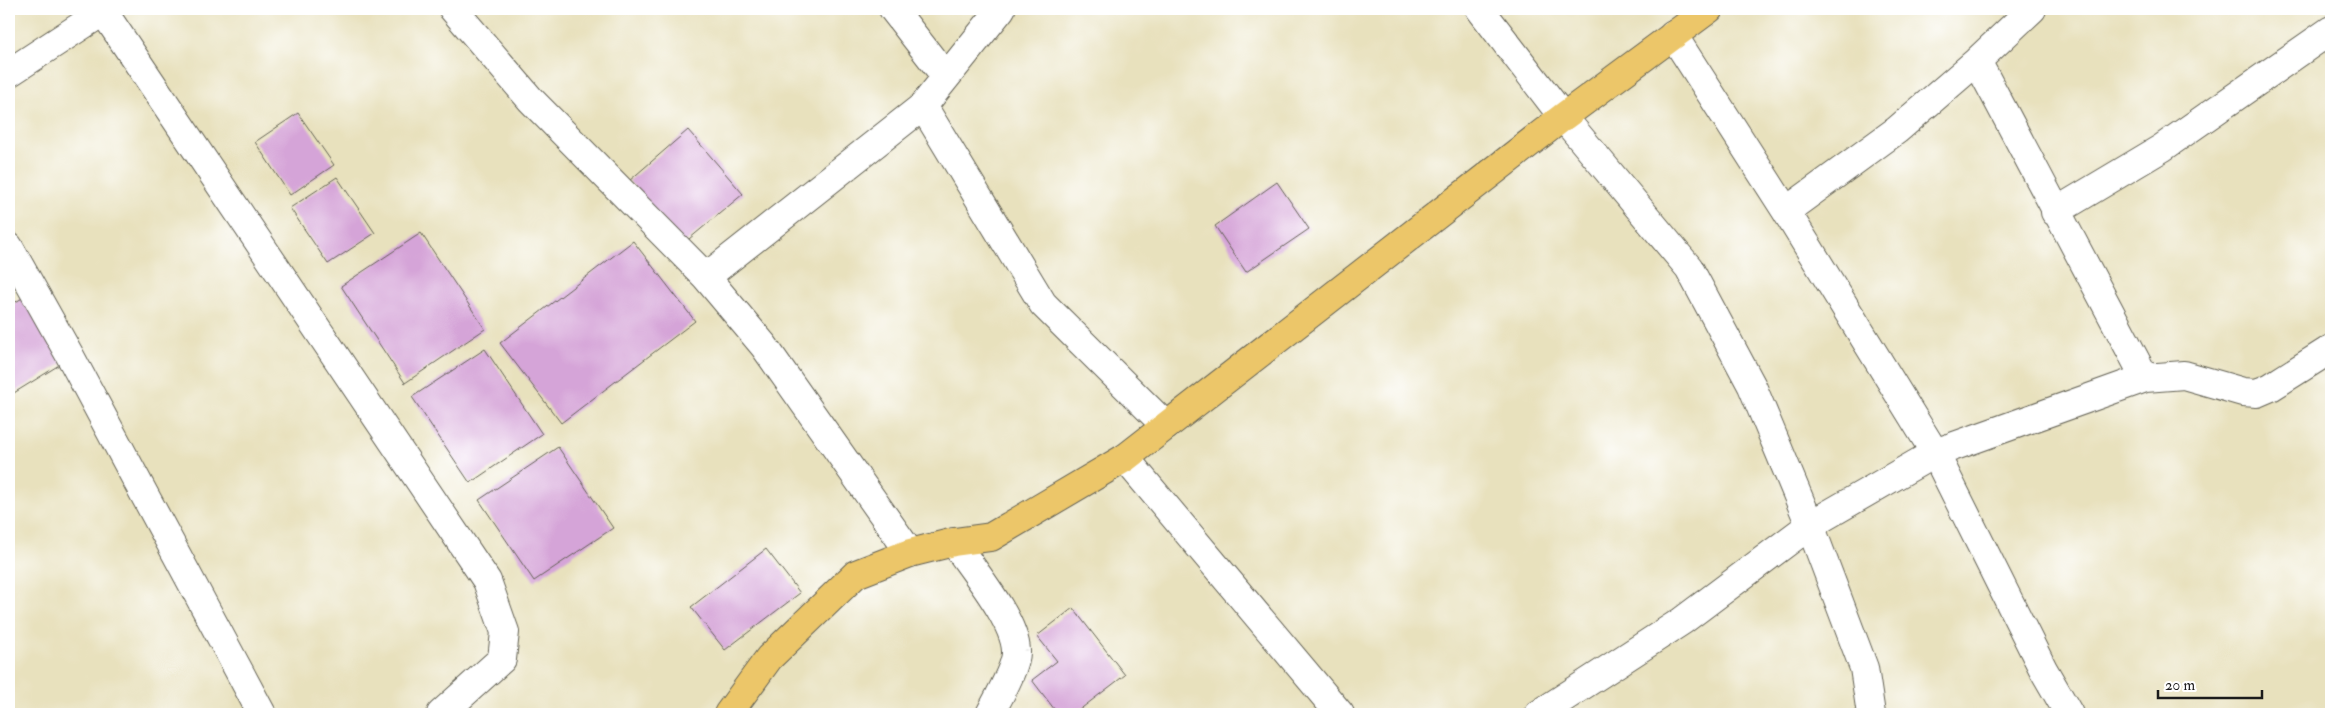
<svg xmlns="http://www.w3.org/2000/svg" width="2340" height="723" font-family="'IM FELL Double Pica',serif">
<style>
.building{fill:#d5a4d8}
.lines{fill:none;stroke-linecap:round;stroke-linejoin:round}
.minor-casing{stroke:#636154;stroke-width:30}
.major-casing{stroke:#636154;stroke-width:30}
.minor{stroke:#fff;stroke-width:28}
.major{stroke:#ecc669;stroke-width:28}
</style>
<rect width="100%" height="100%" fill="#fff"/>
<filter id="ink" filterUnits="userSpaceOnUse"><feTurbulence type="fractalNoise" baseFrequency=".02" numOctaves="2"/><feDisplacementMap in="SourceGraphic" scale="10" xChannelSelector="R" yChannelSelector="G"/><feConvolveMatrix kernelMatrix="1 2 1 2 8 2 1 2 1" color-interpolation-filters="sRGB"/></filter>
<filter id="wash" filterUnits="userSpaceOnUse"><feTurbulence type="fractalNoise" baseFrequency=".0096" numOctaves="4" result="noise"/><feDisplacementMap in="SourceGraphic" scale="20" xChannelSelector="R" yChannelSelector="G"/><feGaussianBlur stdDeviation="1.12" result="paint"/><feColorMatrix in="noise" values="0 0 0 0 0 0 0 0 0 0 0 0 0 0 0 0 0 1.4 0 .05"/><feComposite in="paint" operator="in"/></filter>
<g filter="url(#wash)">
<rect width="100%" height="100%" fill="#e8e1bd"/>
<g id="blocks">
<path class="building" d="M298,113l36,52 -44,30 -35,-53z
M688,130l55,64 -60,50 -54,-63z
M337,177l38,56 -47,31 -38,-56z
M1277,182l32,47 -63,43 -31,-46z
M421,233l64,96 -80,54 -64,-97z
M633,241l62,80 -134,102 -61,-80z
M24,297l40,65 -55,34v-90z
M485,349l57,85 -72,49 -58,-86z
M558,447l55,81 -79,53 -55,-81z
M766,549l34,44 -75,57 -34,-43z
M1073,608l52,67 -51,39h-16l-26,-34 25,-19 -20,-25z"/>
</g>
</g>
<g filter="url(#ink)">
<use href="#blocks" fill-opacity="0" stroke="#636154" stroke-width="1"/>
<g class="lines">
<defs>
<path id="minor" d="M453,9l78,91 175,177 58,69 146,207
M893,9l53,68
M1480,9l83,108 126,151 63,118 58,139 54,143 7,46
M103,11l384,570 18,51 -3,27 -61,55
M1673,35l113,176 149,242 108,216 26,45
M1977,61l168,317
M9,73l98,-64
M923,106l120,198 123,122
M1786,211l111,-81 80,-69 55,-52
M2055,212l107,-64 169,-118
M9,247l60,107 193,360
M706,277l217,-171 78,-97
M1125,458l215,256
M954,542c18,27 61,78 62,109 1,15 -19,49 -26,63
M1539,714l143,-93 128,-96 125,-72 210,-75 39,-3 59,17 14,1 14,-6 60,-38"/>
<path id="major" d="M728,714l41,-56 87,-84 54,-21 44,-11 37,-5 134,-79 438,-341 146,-108"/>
</defs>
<use href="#minor" class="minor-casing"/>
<use href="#major" class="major-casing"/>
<use href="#minor" class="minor"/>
<use href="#major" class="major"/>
</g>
</g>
<rect width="2340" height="723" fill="none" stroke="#fff" stroke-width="30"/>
<path d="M2158 690v8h104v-8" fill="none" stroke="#1c1c1c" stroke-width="2.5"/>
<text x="2165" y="690" font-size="15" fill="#1c1c1c" stroke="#ffffff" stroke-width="4" paint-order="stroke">20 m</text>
</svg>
